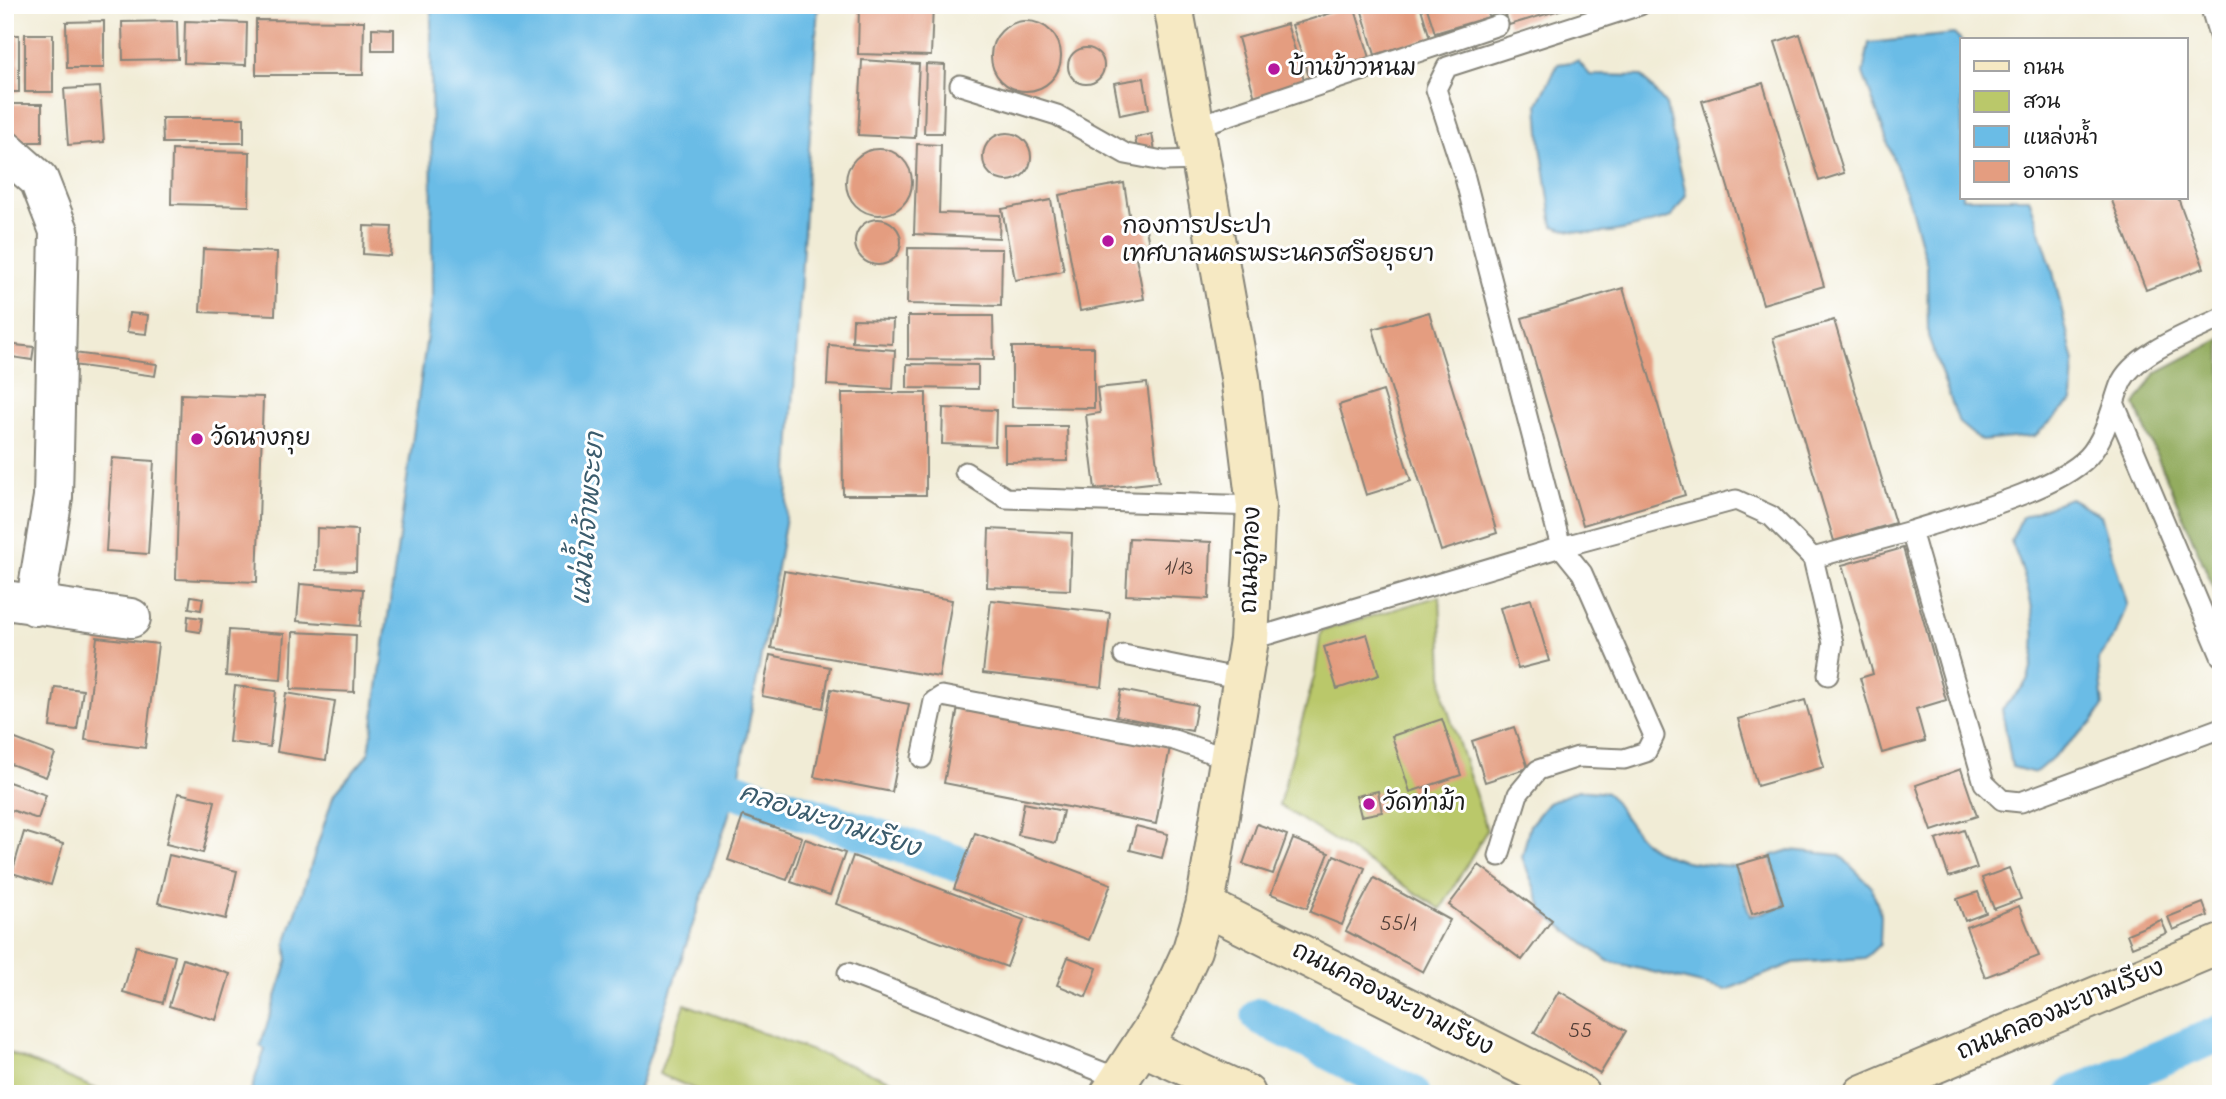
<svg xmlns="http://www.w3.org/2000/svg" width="2226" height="1099" font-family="'Indie Flower','Playpen Sans Thai',sans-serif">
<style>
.green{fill:#bac86a;stroke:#6b7243;stroke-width:2}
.forest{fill:#93ac5e;stroke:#58643d;stroke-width:2}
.water{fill:#6abce6;stroke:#436c81;stroke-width:2}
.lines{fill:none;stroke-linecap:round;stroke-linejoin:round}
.canal{stroke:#6abce6;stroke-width:37}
.building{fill:#e49d80}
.lane-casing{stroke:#868479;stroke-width:23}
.street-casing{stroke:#868479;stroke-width:42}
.secondary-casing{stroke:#868479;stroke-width:42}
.lane{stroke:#fff;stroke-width:19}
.street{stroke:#fff;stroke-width:38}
.secondary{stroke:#f6e9c3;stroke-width:38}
.poi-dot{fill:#b5179e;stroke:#fff;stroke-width:2.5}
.labels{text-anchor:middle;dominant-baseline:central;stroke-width:6;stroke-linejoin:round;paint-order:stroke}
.number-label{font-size:21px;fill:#4e3c35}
.poi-label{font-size:24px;fill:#1c1c1c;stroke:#fff;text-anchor:start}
.street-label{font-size:24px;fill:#1c1c1c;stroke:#fff}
.water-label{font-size:26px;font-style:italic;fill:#3b5c6d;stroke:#fff}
</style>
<rect width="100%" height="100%" fill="#fff"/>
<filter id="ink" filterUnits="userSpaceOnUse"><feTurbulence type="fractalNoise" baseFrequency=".0143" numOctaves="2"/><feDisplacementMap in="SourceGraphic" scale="14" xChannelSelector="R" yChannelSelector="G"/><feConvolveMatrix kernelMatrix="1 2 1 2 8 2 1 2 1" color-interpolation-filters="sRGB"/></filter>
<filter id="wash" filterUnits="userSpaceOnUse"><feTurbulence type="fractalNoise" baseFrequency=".00686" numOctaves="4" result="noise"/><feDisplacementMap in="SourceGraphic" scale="28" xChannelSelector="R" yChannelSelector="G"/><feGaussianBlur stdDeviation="1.57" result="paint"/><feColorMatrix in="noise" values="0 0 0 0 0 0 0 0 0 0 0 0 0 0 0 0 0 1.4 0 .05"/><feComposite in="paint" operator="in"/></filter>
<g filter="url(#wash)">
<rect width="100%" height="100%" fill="#f1ecd6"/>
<path class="green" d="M1440,596l4,102 43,132 -46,79 -162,-104 36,-132 6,-42z
M685,1004l243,90h-222l-47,-20z
M5,1051l103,43h-103z"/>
<path class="forest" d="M2221,339v266l-86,-200 21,-32z"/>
<path class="water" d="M431,5h387l-32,513 -49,272 -100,304h-387l15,-45 -5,-3 28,-86 -2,-16 47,-148 36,-43 63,-454z
M1954,34l8,8v156h67l23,70 22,94 -2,39 -37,35 -54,5 -22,-18 -31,-87 -1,-70 -15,-55 -49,-138 6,-30z
M1578,61l12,14 52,1 24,29 20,90 -14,22c-41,12 -77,24 -119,9l-12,-80 -3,-42 20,-40z
M2070,498l31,17 26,89 -11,30 -18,26 5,46 -11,17 -57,50 -23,-6 -10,-58c8,-9 24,-22 27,-34 14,-42 -1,-95 -18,-134l11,-24z
M1578,790l30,3c11,15 21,32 33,45 22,25 63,26 94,28l15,50 35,-10 -14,-50 19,-6 50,5 31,31 10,29 -1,29 -15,14 -71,5 -68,27 -118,-29 -63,-47 -23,-57 8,-32 18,-22z"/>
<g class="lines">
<path class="canal" d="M690,775l320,106
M1260,1016l152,78
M2075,1094l146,-61"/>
</g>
<g id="blocks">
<path class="building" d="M859,5h74l-2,51 -73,-2z
M1360,5h60l10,33 -55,17z
M1426,5h60l3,12 -54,16z
M1503,5h59l1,4 -54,16z
M1354,6l17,55 -61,19 -18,-55z
M256,20l108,1 -1,54h-107z
M104,21v47h-37l-1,-46z
M177,21l1,38 -55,1 -1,-38z
M185,21l62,2 -1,42 -62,-2z
M991 56a35 35 0 1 1 70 0a35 35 0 1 1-70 0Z
M1287,24l18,59 -50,15 -17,-60z
M372,28l22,1v21h-22z
M25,34h28v58h-28z
M1800,34l44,139 -25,8 -44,-139z
M5,35h14v57h-14z
M1068 66a18 18 0 1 1 36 0a18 18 0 1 1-36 0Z
M862,60l57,4 -4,74 -57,-3z
M926,64l19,1 -2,68h-19z
M1144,78l5,31 -29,6 -6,-32z
M1763,83l61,203 -61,18 -61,-203z
M100,87l4,55 -36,3 -4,-56z
M5,104h37v38h-37z
M162,118h82v25h-81z
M983 157a24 24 0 1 1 48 0a24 24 0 1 1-48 0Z
M1152,134l3,17 -17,3 -3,-16z
M917,144l24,1 -2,68 61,2 -1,23 -85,-4z
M846 182a33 33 0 1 1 66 0a33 33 0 1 1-66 0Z
M172,150l78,2 -1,54 -78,-2z
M1124,183l7,44 14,-3 6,30 -15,3 8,42 -64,12 -21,-116z
M2111,198h67l26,70 -58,22z
M1051,200l13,71 -49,9 -13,-71z
M855 242a23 23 0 1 1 46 0a23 23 0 1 1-46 0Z
M364,226l28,1 -2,29 -27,-2z
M908,248l94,1 -1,57 -94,-2z
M203,249l74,3 -2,63 -75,-3z
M1623,288l62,207 -102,30 -61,-207z
M1429,312l68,221 -56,18 -68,-222z
M129,313l19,2 -2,19 -19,-2z
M908,316h85l1,44 -86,-1z
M853,319l40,1 -1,24 -40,-2z
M1834,320l61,203 -61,18 -61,-203z
M5,344l29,3 -2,13 -27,-4z
M829,345l66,5 -2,39 -66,-4z
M1012,347h82v61l-82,-1z
M59,351l98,13 -2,12 -98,-13z
M907,364l71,1v24l-71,-1z
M1147,383l12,99 -64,7 -9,-74 14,-2 -3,-25z
M1383,391l28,90 -45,14 -27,-90z
M842,393h84v102h-83z
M181,394l82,3 -6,185 -81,-3z
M943,408l53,2 -1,36 -53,-2z
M1005,426h62l1,35 -63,1z
M112,458l42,3 -6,93 -42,-3z
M317,528l40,2 -1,41 -40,-1z
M989,529l83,4 -2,57 -83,-3z
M1129,538l82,4 -2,57 -83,-4z
M1903,548l43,152 -30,9 9,32 -43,12 -22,-75 13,-4 -31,-109z
M784,571l168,29 -13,77 -168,-29z
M300,584l63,5 -3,37 -63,-5z
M191,596l12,2 -2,12 -12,-2z
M1531,599l18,62 -31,8 -18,-61z
M991,600l119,13 -8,74 -119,-14z
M188,616l14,2 -2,14 -13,-2z
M229,630l55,4 -3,46 -55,-4z
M293,632l63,3 -2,57 -63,-3z
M1367,634l12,41 -42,14 -13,-42z
M97,637l61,7 -13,104 -60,-8z
M770,655l60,12 -7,41 -61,-12z
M235,686l41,5 -6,56 -41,-5z
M55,687l28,3 -6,40 -27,-3z
M831,689l78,15 -17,88 -78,-15z
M1121,690l76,15 -5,26 -76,-15z
M286,693l49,8 -9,59 -49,-8z
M1805,700l19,67 -67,19 -19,-67z
M958,707l212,40 -14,77 -212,-41z
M1442,719l19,56 -51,17 -18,-56z
M1514,727l14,41 -43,14 -13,-41z
M5,735l50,19 -9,23 -41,-15z
M1961,769l16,47 -45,15 -16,-46z
M6,781l40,14 -8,24 -33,-11z
M1378,791l4,21 -21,4 -5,-20z
M178,793l37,8 -12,52 -37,-9z
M1024,803l39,8 -7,32 -38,-8z
M743,816l59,21 -15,43 -59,-20z
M1257,824l30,11 -14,39 -30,-10z
M1136,826l32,8 -6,24 -32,-8z
M1964,830l13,38 -28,9 -13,-37z
M24,832l39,12 -12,41 -39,-12z
M975,833l136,51 -22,56 -135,-51z
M805,839l40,14 -15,42 -39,-13z
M1293,839l36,14 -22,55 -36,-14z
M169,855l68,16 -11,48 -68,-16z
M1334,855l31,13 -23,57 -32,-13z
M853,856l171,64 -17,47 -171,-63z
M1768,856l15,48 -31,10 -15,-49z
M1479,865l73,55 -30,40 -73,-55z
M2009,868l12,31 -27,10 -12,-31z
M1374,878l76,42 -27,52 -77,-41z
M1978,892l8,21 -21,8 -8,-22z
M2203,903l5,13 -35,14 -5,-13z
M2019,906l20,50 -54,21 -19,-50z
M2161,920l6,13 -35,14 -5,-13z
M136,946l39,10 -12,47 -40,-11z
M1068,957l29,11 -11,29 -29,-12z
M183,959l47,15 -14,46 -47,-14z
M1559,991l67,40 -26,43 -66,-41z"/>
</g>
</g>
<g filter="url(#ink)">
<use href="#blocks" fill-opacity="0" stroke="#868479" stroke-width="2"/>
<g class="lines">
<defs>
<path id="lane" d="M2210,5l11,37
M960,85l97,30 69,39 37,7 39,-1
M1197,126l301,-101
M2221,318c-29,14 -89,36 -101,67 -8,22 -15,54 -32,72 -33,34 -131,59 -177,74l73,252 18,17 19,2 200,-74
M2115,405l106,251
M965,472l41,26 250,8
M1813,558l20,85 -5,32
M1249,640l312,-93 175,-47 35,16 42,42 98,-27
M1124,655l118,24
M922,758l12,-57 8,-5 232,44 55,19
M1499,856l19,-62 20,-24 40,-13 46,2 22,-7 8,-16 -72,-163 -21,-26 -96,-369 -29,-89 11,-22 193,-62
M848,973l272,106"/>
<path id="street" d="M5,150l34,30 20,51 -6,266 -18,109
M5,600l126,18"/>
<path id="secondary" d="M1205,906l375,188
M1142,1046l104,48
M1110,1094l53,-81 29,-63 13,-44 44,-266 7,-134 -16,-129 -67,-372
M1863,1094l358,-150"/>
</defs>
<use href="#lane" class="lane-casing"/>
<use href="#street" class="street-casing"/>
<use href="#secondary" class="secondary-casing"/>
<use href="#lane" class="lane"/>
<use href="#street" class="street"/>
<use href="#secondary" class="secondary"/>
</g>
</g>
<g class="poi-dot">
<circle cx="1274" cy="69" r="7"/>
<circle cx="1108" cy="241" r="7"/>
<circle cx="197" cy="439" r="7"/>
<circle cx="1369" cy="804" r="7"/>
</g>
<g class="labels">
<g class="number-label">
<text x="1179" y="569">1/13</text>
<text x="1398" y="925">55/1</text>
<text x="1580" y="1032">55</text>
</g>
<g class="poi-label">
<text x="1288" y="69">บ้านข้าวหนม</text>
<text x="1122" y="227">กองการประปา<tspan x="1122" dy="28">เทศบาลนครพระนครศรีอยุธยา</tspan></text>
<text x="211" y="439">วัดนางกุย</text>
<text x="1383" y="804">วัดท่าม้า</text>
</g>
<g class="street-label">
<text transform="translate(1252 560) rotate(-88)">ถนนอู่ทอง</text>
<text transform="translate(1392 1000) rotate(27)">ถนนคลองมะขามเรียง</text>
<text transform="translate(2061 1011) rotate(-23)">ถนนคลองมะขามเรียง</text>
</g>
<g class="water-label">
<text transform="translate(590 519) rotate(-85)">แม่น้ำเจ้าพระยา</text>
<text transform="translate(829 822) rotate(18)">คลองมะขามเรียง</text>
</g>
</g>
<rect width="2226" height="1099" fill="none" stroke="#fff" stroke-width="28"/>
<rect x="1960" y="38" width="228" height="161" fill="#ffffff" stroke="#a4a4a4" stroke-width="2"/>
<rect x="1974" y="61" width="35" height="10" fill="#f6e9c3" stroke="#a4a4a4" stroke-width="2"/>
<text x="2023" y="74" font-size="21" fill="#1c1c1c">ถนน</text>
<rect x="1974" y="91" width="35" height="21" fill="#bac86a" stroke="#a4a4a4" stroke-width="2"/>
<text x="2023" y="108" font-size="21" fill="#1c1c1c">สวน</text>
<rect x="1974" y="126" width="35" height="21" fill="#6abce6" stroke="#a4a4a4" stroke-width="2"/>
<text x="2023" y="144" font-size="21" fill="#1c1c1c">แหล่งน้ำ</text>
<rect x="1974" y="161" width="35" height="21" fill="#e49d80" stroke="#a4a4a4" stroke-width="2"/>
<text x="2023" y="178" font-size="21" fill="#1c1c1c">อาคาร</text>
</svg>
